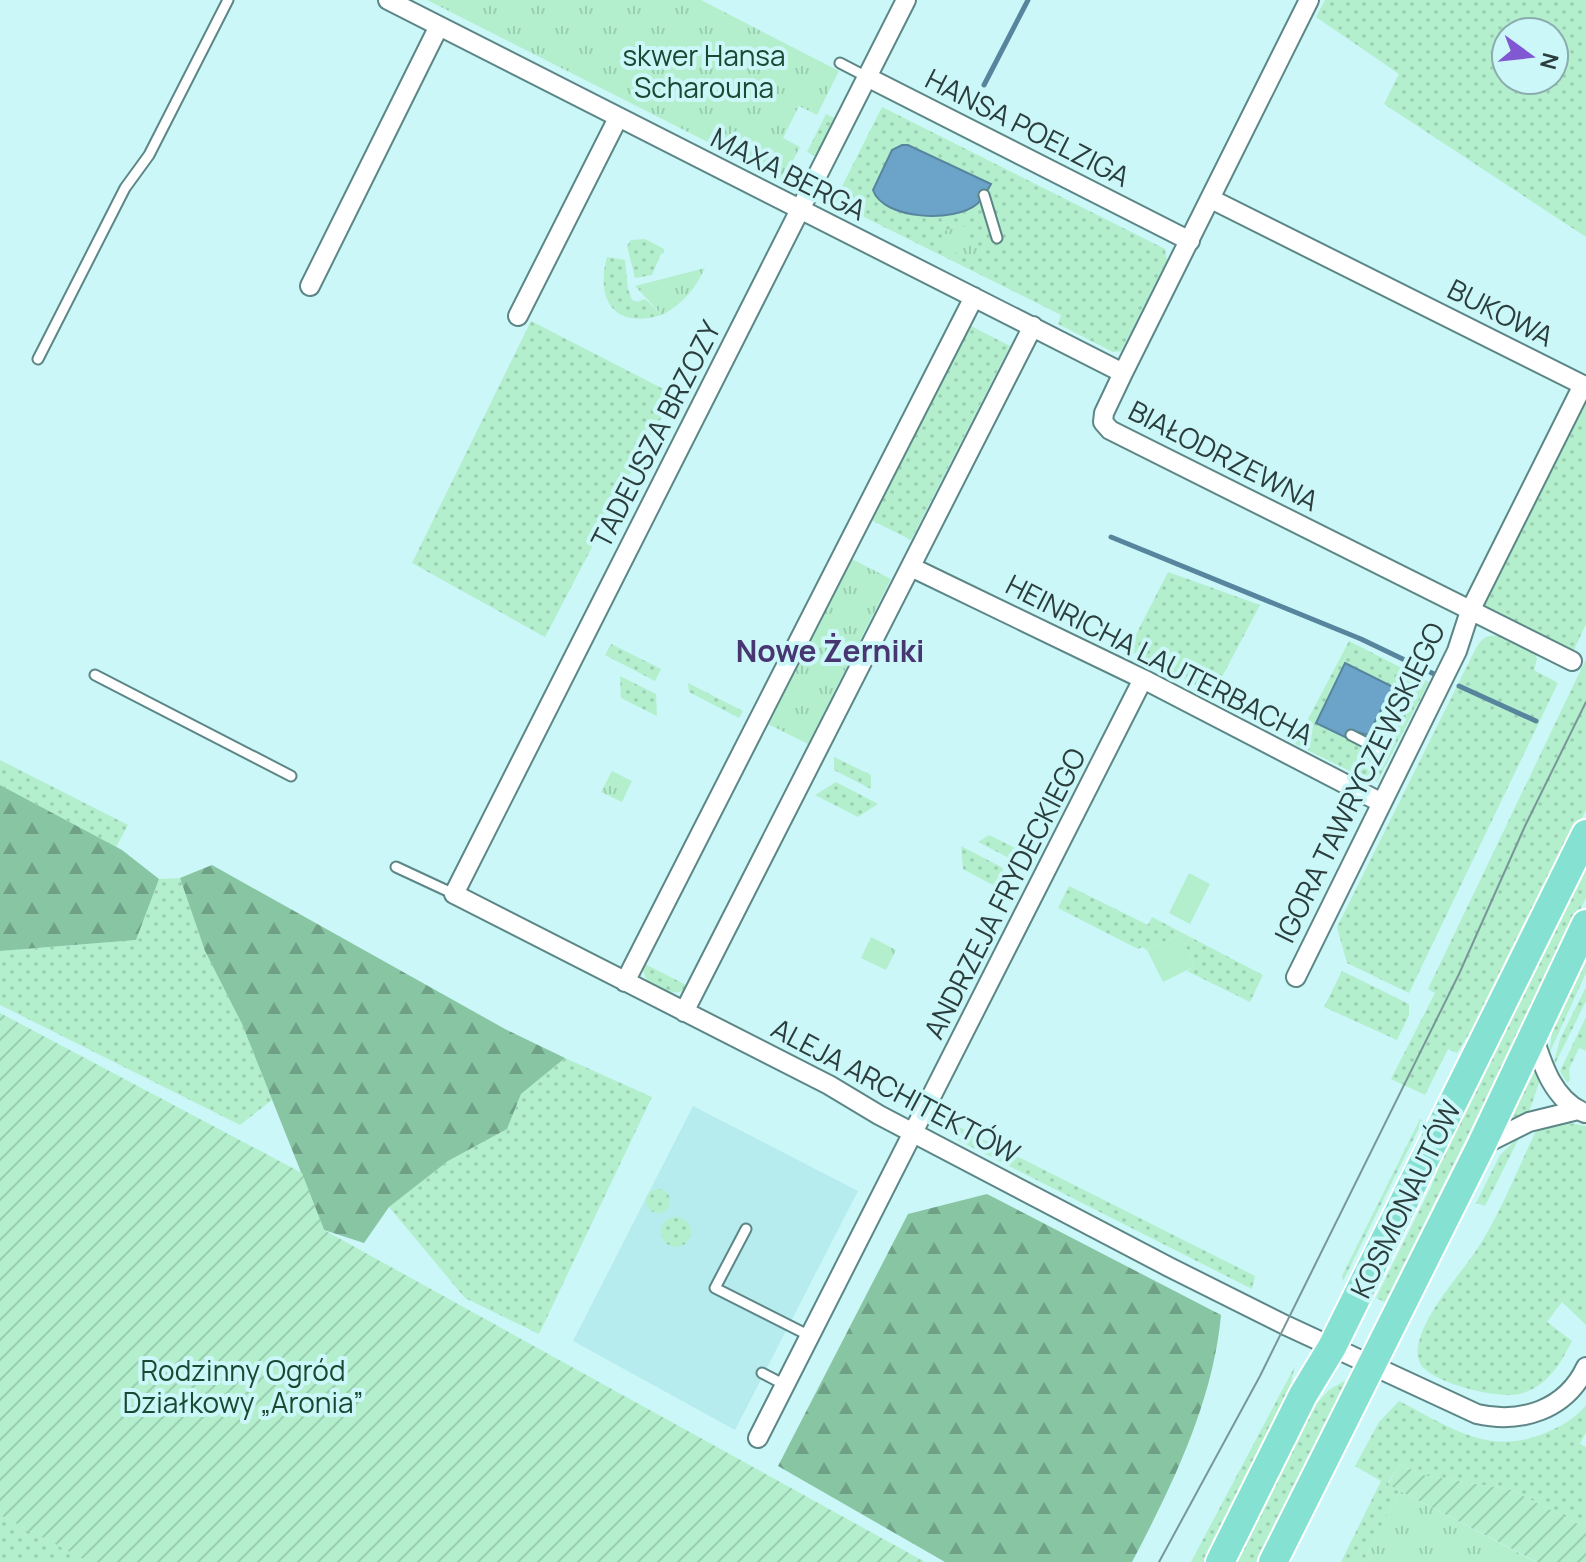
<svg xmlns="http://www.w3.org/2000/svg" width="1586" height="1562" font-family="Manrope,sans-serif">
<style>
.built{fill:#b7ecee}
.grass{fill:url(#grass-dots);fill-rule:evenodd}
.forest{fill:url(#forest-firs)}
.park{fill:url(#park-tufts)}
.garden{fill:url(#garden-furrows)}
.pitch{fill:#b3efcd}
.water{fill:#6ba4c8;stroke:#58859e;stroke-width:2}
.lines{fill:none;stroke-linecap:round;stroke-linejoin:round}
.stream{stroke:#58859e;stroke-width:5}
.lane-casing{stroke:#5d8687;stroke-width:13}
.street-casing{stroke:#5d8687;stroke-width:22}
.primary-casing{stroke:#fff;stroke-width:32}
.lane{stroke:#fff;stroke-width:9}
.street{stroke:#fff;stroke-width:18}
.primary{stroke:#85e2d3;stroke-width:28}
.tram{stroke:#799798;stroke-width:2}
.labels{text-anchor:middle;dominant-baseline:central;stroke-width:8;stroke-linejoin:round;paint-order:stroke}
.park-label{font-size:28px;fill:#194932;stroke:#cbf7f8}
.street-label{font-size:28px;fill:#2b3d3d;stroke:#cbf7f8}
.neighbourhood-label{font-size:30px;font-weight:bold;fill:#483672;stroke:#cbf7f8}
</style>
<defs>
<pattern id="grass-dots" width="8" height="8" patternUnits="userSpaceOnUse" patternTransform="scale(2)"><rect width="8" height="8" fill="#b3efcd"/><path d="M2 2h.1M6 6h.1" fill="none" stroke="#9aceb1" stroke-width="1.8" stroke-linecap="round"/></pattern>
<pattern id="forest-firs" width="22" height="20" patternUnits="userSpaceOnUse" patternTransform="scale(2)"><rect width="22" height="20" fill="#87c5a3"/><path d="M5 1l3.5 6h-7zM16 11l3.5 6h-7z" fill="#6fa186"/></pattern>
<pattern id="park-tufts" width="24" height="20" patternUnits="userSpaceOnUse" patternTransform="scale(2)"><rect width="24" height="20" fill="#b3efcd"/><path d="M3 7l-1-3M5 7V3M7 7l1-3M15 17l-1-3M17 17v-4M19 17l1-3" fill="none" stroke="#9aceb1"/></pattern>
<pattern id="garden-furrows" width="10" height="10" patternUnits="userSpaceOnUse" patternTransform="scale(2)"><rect width="10" height="10" fill="#b3efcd"/><path d="M-1 1l2-2M0 10L10 0M9 11l2-2" fill="none" stroke="#9aceb1"/></pattern>
</defs>
<rect width="100%" height="100%" fill="#cbf7f8"/>
<path class="built" d="M693,1106l165,85 -123,239 -162,-89z"/>
<path class="grass" d="M1325,0h261v237l-202,-133 15,-30 -83,-57zM1506,32h48v48h-48z
M882,107l283,142 2,11 -46,91 -8,1 -55,-28 3,-9 -227,-113zM907,145l84,39c-27,46 -68,28 -111,18l-7,-12 24,-43z
M826,114l11,5 -20,38 -10,-5z
M645,239l19,10v4l-3,1 -9,21 -17,3 -8,-32 4,-6z
M607,257l18,3 3,29 4,11 5,2 8,-3 17,16c-47,14 -67,-14 -55,-58z
M531,321l144,74 -28,47 -102,195 -133,-74z
M969,325l41,21 -99,194 -40,-20z
M1586,395v229l-13,28c-32,-16 -60,-34 -91,-48z
M1168,572l92,33 -47,89 -85,-44z
M1502,633l32,16 3,10 -3,11 24,13 -149,310 -62,-30 -10,-36 139,-279c7,-11 11,-14 24,-12z
M1349,641l80,41 -52,100 -7,-1 -75,-37z
M611,644l50,25 -6,12 -50,-26z
M1586,659v151l-92,185 -37,58 -9,-4 -23,46 -34,-16 44,-86 -7,-4z
M620,676l36,18 1,22 -36,-18z
M688,683l55,28 -4,7 -50,-26z
M834,757l37,18v14l-37,-19z
M0,760l128,65 -12,22 -116,-62z
M836,782l42,22 -20,13 -43,-22z
M989,835l36,18 -12,7 -35,-18z
M961,846l42,22 1,23 -41,-22z
M1586,856v42l-201,404 -9,-4 55,-111 25,-67z
M180,878l25,73 37,73 30,76 -32,25 -240,-120v-54l136,-11 23,-61z
M1069,886l79,39 4,-8 111,58 -13,27 -63,-31 8,-5 -15,-32 -33,16 -5,-3 -4,2 -80,-41z
M1586,962v11l-37,81 3,-22z
M643,963l47,24c-17,14 -50,0 -47,-24z
M1342,971l67,33v11l-12,25 -73,-33z
M1586,987v14l-34,69 8,-31z
M1586,1017v34l-7,-3 -10,21 1,11 -3,3 -7,-12z
M565,1058l87,39 -113,237 -74,-36 -76,-91 59,-46 59,-32 14,-35z
M1536,1069l5,8 -13,38 -20,8z
M1420,1119l3,1 -80,161 -1,-5z
M1558,1121l28,5v199l-24,-23 -15,20 25,19c-11,22 -24,44 -49,52 -21,8 -90,-10 -102,-28 -3,-5 -4,-12 -3,-18 6,-36 44,-73 63,-104 21,-34 37,-74 54,-110l9,-9z
M959,1127l296,149 -3,13 -298,-151z
M1520,1136l-35,70 -9,-3 24,-48z
M646 1201a12 12 0 1 1 24 0a12 12 0 1 1-24 0Z
M661 1232a15 15 0 1 1 30 0a15 15 0 1 1-30 0Z
M1295,1366l-5,21 -86,175h-13z
M1344,1381l2,3 -90,178h-20l79,-157 14,-15z
M1399,1401c49,25 90,56 146,32 15,-6 31,-15 41,-28v27l-6,12 6,3v81l-74,-38 -89,-15 -23,-11 -12,19 12,8 -37,71h-22l40,-81 -26,-15 24,-44z
M0,1515l88,46 1,1h-89z"/>
<path class="forest" d="M0,785l122,65 37,29 -23,61 -136,11z
M212,865l293,164 60,29 -44,36 -14,35 -59,32 -59,46 -25,36 -40,-13 -82,-206 -37,-73 -25,-73z
M987,1194l234,121c-8,87 -49,171 -89,247h-187l-167,-96 130,-252z"/>
<path class="park" d="M427,0h274l138,71 -22,44 -18,-9 -16,32 17,9 -17,33z
M968,226l3,17 11,5 -7,14 -32,-15 -1,-13 4,-4z
M705,268c-10,21 -22,36 -43,47l-27,-29z
M852,559l39,20 -83,165 -40,-20z
M612,771l20,10 -10,21 -21,-10z
M871,937l25,13 -10,20 -25,-12z
M1400,1491l136,71h-173z"/>
<path class="garden" d="M0,1013l302,160 22,57 601,332h-836l-89,-47z
M1400,1464l23,11 89,15 74,38v34h-49l-137,-71 -12,-7z"/>
<path class="pitch" d="M1189,873l21,11 -20,40 -21,-11z
M1180,934l15,32 -32,16 -16,-32z"/>
<path class="water" d="M902,145h6l83,39c-4,7 -9,15 -14,20 -22,19 -94,16 -104,-14l19,-40z
M1345,663l48,24 -25,48 -15,-4 -4,8 -33,-16z"/>
<g class="lines">
<path class="stream" d="M984,85l44,-85
M1111,537l250,102 73,35
M1459,686l77,35"/>
<defs>
<path id="lane" d="M840,63l27,14
M984,195l13,43
M38,359l87,-171 24,-33 79,-155
M95,675l196,101
M1351,735l29,15
M396,867l58,27
M746,1229l-31,59 93,47
M762,1373l23,12"/>
<path id="street" d="M388,0l735,373
M906,0l-452,894 375,191 50,30 290,152 116,58 192,89c44,10 89,-4 109,-47
M1309,0l-186,373 -19,40 -1,9 7,8 462,231
M867,77l323,164
M1211,199l372,186 -113,226 -13,40 -161,326
M310,286l129,-260
M518,316l100,-198
M911,567l232,112 239,124
M625,982l349,-685
M684,1012l349,-686
M1533,1035c9,29 20,65 52,78
M1481,1146l48,-24 49,-12
M758,1438l385,-759"/>
<path id="primary" d="M1220,1562l83,-167 29,-48 254,-513
M1273,1562l208,-416 105,-222"/>
</defs>
<use href="#lane" class="lane-casing"/>
<use href="#street" class="street-casing"/>
<use href="#primary" class="primary-casing"/>
<use href="#lane" class="lane"/>
<use href="#street" class="street"/>
<use href="#primary" class="primary"/>
<path class="tram" d="M1159,1562l101,-186 199,-402 66,-148 61,-124"/>
</g>
<g class="labels">
<g class="park-label">
<text x="704" y="55">skwer Hansa<tspan x="704" dy="32">Scharouna</tspan></text>
<text x="243" y="1370">Rodzinny Ogród<tspan x="243" dy="32">Działkowy „Aronia”</tspan></text>
</g>
<g class="street-label">
<text transform="translate(1028 127) rotate(27)">HANSA POELZIGA</text>
<text transform="translate(789 173) rotate(27)">MAXA BERGA</text>
<text transform="translate(1501 312) rotate(27)">BUKOWA</text>
<text transform="translate(655 434) rotate(-63)">TADEUSZA BRZOZY</text>
<text transform="translate(1224 455) rotate(27)">BIAŁODRZEWNA</text>
<text transform="translate(1160 659) rotate(27)">HEINRICHA LAUTERBACHA</text>
<text transform="translate(1359 782) rotate(-64)">IGORA TAWRYCZEWSKIEGO</text>
<text transform="translate(1004 893) rotate(-63)">ANDRZEJA FRYDECKIEGO</text>
<text transform="translate(896 1090) rotate(28)">ALEJA ARCHITEKTÓW</text>
<text transform="translate(1405 1199) rotate(-64)">KOSMONAUTÓW</text>
</g>
<g class="neighbourhood-label">
<text x="830" y="650">Nowe Żerniki</text>
</g>
</g>
<g transform="translate(1530 56) rotate(105)"><circle r="38" fill="#cbf7f8" stroke="#8badad" stroke-width="2"/>
<path d="M0-6L14 30L0 20L-14 30Z" fill="#8158d2"/>
<text y="-12" font-size="22" font-weight="bold" text-anchor="middle" fill="#2b3d3d">N</text>
</g>
</svg>
